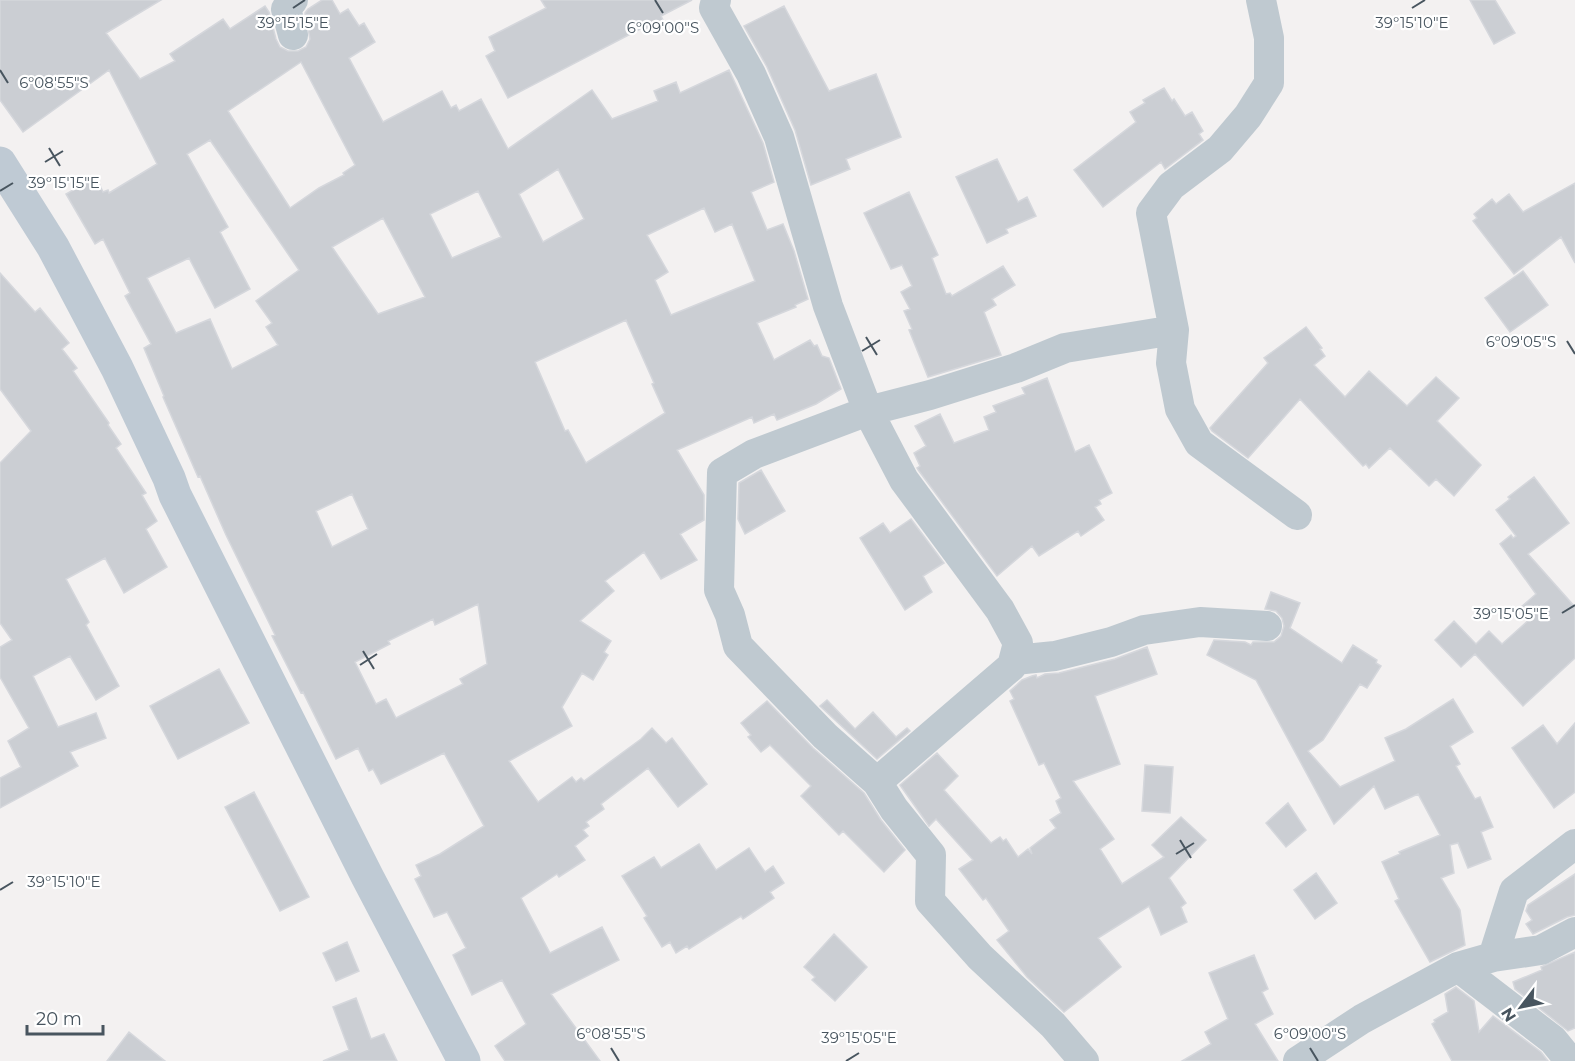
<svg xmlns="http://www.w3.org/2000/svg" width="1575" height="1061" font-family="Montserrat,sans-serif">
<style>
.building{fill:#cbced3;stroke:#d5d7dc;stroke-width:1.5;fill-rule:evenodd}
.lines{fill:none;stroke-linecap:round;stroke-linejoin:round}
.street{stroke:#bfc9d0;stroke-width:30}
.secondary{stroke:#bfcad4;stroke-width:33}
.ticks{fill:none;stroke:#48555f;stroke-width:2}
.ticks-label{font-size:15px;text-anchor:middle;fill:#48555f;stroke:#fff;stroke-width:4.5;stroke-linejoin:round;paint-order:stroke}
</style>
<rect width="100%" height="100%" fill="#f3f1f1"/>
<path class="building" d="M0,0h161l-55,33 34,46 35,-18 -5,-7 53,-35 7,10 35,-23 4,6 7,27 4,8 8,4h10l8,-4 4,-8 -5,-26 3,-4 14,-9h10l8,14 8,-5 11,17 5,-3 11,19 -26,16 34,64 59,-31 9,17 5,-3 3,6 22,-12 27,50 84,-59 20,29 46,-18 -4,-10 22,-9 4,11 49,-23 34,73 11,39 -23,10 16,38 16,-6 11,27 14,48 -13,6 1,2 -39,16 17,37 36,-20 4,6 3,-1 5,11 7,2 12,31 -25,15 -39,16 -3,-6 -20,9 -2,-6 -75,33 27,45v25l-24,14 17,26 -36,19 -17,-27 -39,29 9,10 -34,30 31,20 -7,11 4,3 -15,25 -11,-7 -20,34 10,19 -63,35 29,41 34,-25 4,5 5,-4 3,3 57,-42 11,-11 14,15 6,-5 35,46 -29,23 -30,-39 -47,36 3,5 -18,13 3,4 -6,4 5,6 -13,10 10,14 -26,17 -2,-3 -36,24 29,55 52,-26 17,33 -68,34 49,67h-95l-10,-15 31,-22 -24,-44 -30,15 -19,-40 13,-7 -19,-36 -13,5 -19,-38 6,-3 -5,-11 24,-11 44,-28 -40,-73 -63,31 -8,-15 -4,2 -11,-23 -22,11 -33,-67 -2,1 -29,-57 3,-1 -49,-100 -26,-59 -2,1 -35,-80 1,-1 -20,-48 7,-4 -26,-48 5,-3 -27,-54 -8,5 -29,-50 30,-17 7,15 5,-2 1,3 48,-29 -48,-94 -86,62 -23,-32zM301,62l54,103 -12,8 1,2 -25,13 -29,20 -62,-97zM210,140l89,130 -43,31 16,22 -6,4 12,18 -46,24 -22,-50 -34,14 -29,-55 42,-20 26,50 35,-19 -30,-57 8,-5 -41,-73zM558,169l26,50 -41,23 -24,-48zM478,191l23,46 -49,21 -22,-44zM704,208l11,24 17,-8 23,57 -84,34 -16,-35 13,-8 -21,-37zM383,218l42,79 -47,17 -46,-67zM626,320l28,63 -2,1 13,29 -79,50 -18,-33 -3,1 -30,-69zM352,494l16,35 -36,18 -16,-36zM478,604l9,60 -27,15 3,5 -67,34 -10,-19 -10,5 -21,-42 35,-18 -2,-3 45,-22 2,6z
M541,0h151l-31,16 2,4 -20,10 -1,-2 -134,70 -22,-42 9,-5 -6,-14 57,-29z
M1470,0h25l20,33 -21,11z
M784,6l45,85 47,-17 25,63 -55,22 4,10 -39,16 -16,-55 -28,-63 -23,-41z
M1164,88l8,13 2,-2 11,17 7,-4 11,19 -4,3 4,6 -38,29 -4,-7 -58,45 -29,-37 62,-48 -6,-10 15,-9 -2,-3z
M997,159l21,43 9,-5 9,19 -30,13 2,4 -21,10 -31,-66z
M1575,183v80l-14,-26 -47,37 -41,-53 4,-3 -3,-4 18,-15 4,5 13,-10 14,18z
M909,192l29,63 -6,3 14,36 4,-1 2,3 51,-30 12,19 -23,14 4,6 -12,7 17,43 -73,22 -19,-47 3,-1 -8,-18 6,-2 -9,-17 11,-6 -10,-21 -11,4 -27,-56z
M1523,271l25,34 -38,27 -25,-34z
M0,273l35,39 5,-4 29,35 -7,6 15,19 -4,3 36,52 -1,2 13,19 -5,4 30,45 -4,2 15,26 -11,8 21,38 -43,26 -19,-35 -39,21 23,43 -3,3 33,61 -23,14 -26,-44 -37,20 25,51 38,-14 10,25 -36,14 8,14 -78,42v-30l21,-11 -13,-26 21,-13 -29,-51v-30l12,-7 -12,-17v-160l31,-32 -31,-42z
M1306,327l16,21 -2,1 5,7 -11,9 31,32 24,-26 38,35 29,-29 23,21 -22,23 44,44 -27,31 -18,-17 -7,7 -39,-38 -21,20 -3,-4 -3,2 -63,-67 -52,59 -36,-27 -2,-3 58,-65 -4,-5z
M1047,378l28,74 14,-7 23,48 -13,7 2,4 -6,3 9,13 -23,16 -3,-5 -39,25 -7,-10 -35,30 -78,-105 -2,-3 3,-2 -6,-13 12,-7 -11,-20 25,-12 14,29 35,-13 -5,-13 12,-5 -3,-6 32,-12 -3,-6z
M761,470l24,41 -40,23 -7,-15 1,-36z
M1534,477l35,46 -41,31 47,53v51l-52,48 -48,-52 -14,13 -26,-27 19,-19 22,23 13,-13 13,13 29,-26 -10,-11 15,-13 -36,-50 11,-9 2,3 3,-2 -20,-26 14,-11 -2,-2z
M911,519l33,44 -21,13 9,16 -27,18 -45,-72 23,-15 7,10z
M1271,592l29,11 -10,25 52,35 11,-18 24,15 -1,3 5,3 -14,22 -7,-4 -37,56 -15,11 32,36 55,-26 -10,-23 21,-9 47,-30 20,33 -23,14 10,18 -4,2 19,33 5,-2 13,30 -12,5 10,27 -23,9 -10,-25 -8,2 4,28 -13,5 19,32 5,35 -35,17 -35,-61 4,-2 -17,-37 18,-8 -1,-2 41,-17 -22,-41 -33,15 -11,-23 -40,38 -78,-144 -49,-25 7,-15 31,2 6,3 2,-3h21l7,-6 3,-10 -2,-8 -6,-7 -11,-2z
M1147,647l10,27 -62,22 25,68 -47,17 41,58 -14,10 22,35 42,-27 -12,-12 29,-28 25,23 -37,38 17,25 -5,4 6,15 -26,13 -12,-29 -51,32 23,29 -57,45 -37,-35 -30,-37 12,-9 -23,-33 -3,2 -24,-31 14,-9 -37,-41 -7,7 -29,-41 37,-32 21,23 -14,14 47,53 9,-6 3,4 3,-2 12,18 10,-8 4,5 -2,-6 26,-20 -6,-8 11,-7 -5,-12 5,-3 -17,-35 -5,2 -29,-64 4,-2 -4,-8 12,-11 10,-4 4,-1 1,3 8,-4 14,-1 56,-14z
M219,669l30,54 -71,36 -28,-53z
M827,700l28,29 18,-17 23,25 11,-9 3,3 -33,28 -57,-53z
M767,701l46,47 51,45 17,27 24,30 -21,22 -41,-41 -4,4 -38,-39 10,-10 -41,-41 -9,7 -13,-15 3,-2 -10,-12z
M1575,723v69l-21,16 -42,-60 31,-23 14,19z
M1145,765l28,2 -3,46 -28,-2z
M254,792l55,105 -29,14 -55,-104z
M1288,803l18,27 -20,17 -20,-24z
M699,844l17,26 33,-22 16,24 8,-6 11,17 -14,9 4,6 -31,21 -2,-3 -52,33 -2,-3 -11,7 -6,-11 -8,5 -18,-29 3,-2 -25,-40 32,-19 7,11z
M1316,873l21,30 -22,16 -21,-29z
M1575,874v41l-8,2 -34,17 -7,-10 6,-4 -6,-9 2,-6z
M834,934l33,33 -32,34 -23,-21 3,-3 -11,-10z
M347,942l12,29 -23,10 -13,-28z
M1575,952v76l-7,3 -53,-42 -2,-7 29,-12 -1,-3z
M1254,955l14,34 -6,3 11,22 -18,10 23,37h-96l29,-17 -6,-12 23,-13 -19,-46z
M1456,987l18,14 5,31 14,-16 48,36 7,9h-96l-20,-37 3,-2 -1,-2 14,-8 -3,-18z
M356,998l15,41 13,-5 13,27h-74l26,-11 -16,-43z
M129,1032l36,29h-58z"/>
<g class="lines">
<path class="street" d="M716,0l-2,8 37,66 28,63 49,169 40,105 36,69 96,130 18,33 -6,23 -135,116
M293,35l-7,-26 7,-9
M1174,330l-3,33 9,46 19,34 98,72
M1014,660l41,-4 56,-14 33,-12 56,-8 67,4
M1493,957l48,-7 34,-18
M1458,967l95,73 17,21
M1084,1061l-31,-36 -73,-68 -50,-56 1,-46 -37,-46 -17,-27 -52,-46 -87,-90 -8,-31 -11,-25 3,-117 32,-19 114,-43 62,-16 86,-27 49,-20 109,-18 -23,-117 20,-27 49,-37 28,-33 21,-33v-45l-8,-38
M1298,1061l64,-42 96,-52 35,-10 21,-66 61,-47"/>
<path class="secondary" d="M0,163l53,84 64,121 52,110 6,17 193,383 96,183"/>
</g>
<path class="ticks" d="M655,0l8,13M293,8l12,-8M1412,8l13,-8M0,70l8,13M49,148l11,18M45,162l18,-11M0,191l13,-8M866,337l11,18M1567,341l8,13M862,351l18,-11M1562,613l13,-8M363,651l11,18M360,665l17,-11M1180,840l11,18M1176,854l18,-11M0,890l13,-8M611,1048l8,13M1310,1048l8,13M846,1061l13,-8"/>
<g class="ticks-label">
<text x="293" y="28">39°15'15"E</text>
<text x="1412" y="28">39°15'10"E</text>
<text x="663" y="33">6°09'00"S</text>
<text x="54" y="88">6°08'55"S</text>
<text x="64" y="188">39°15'15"E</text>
<text x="1521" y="347">6°09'05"S</text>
<text x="1511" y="619">39°15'05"E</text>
<text x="64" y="887">39°15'10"E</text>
<text x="611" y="1039">6°08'55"S</text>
<text x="1310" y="1039">6°09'00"S</text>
<text x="859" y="1043">39°15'05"E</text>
</g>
<g transform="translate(1521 1007) rotate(238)" stroke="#ffffff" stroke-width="4.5" paint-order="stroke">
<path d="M0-4.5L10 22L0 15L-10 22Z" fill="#48555f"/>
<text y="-9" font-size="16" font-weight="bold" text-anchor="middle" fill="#48555f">N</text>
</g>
<path d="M27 1025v9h76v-9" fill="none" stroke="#48555f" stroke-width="3"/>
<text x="36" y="1025" font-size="18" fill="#48555f" stroke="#ffffff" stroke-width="4.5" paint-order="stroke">20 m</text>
</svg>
